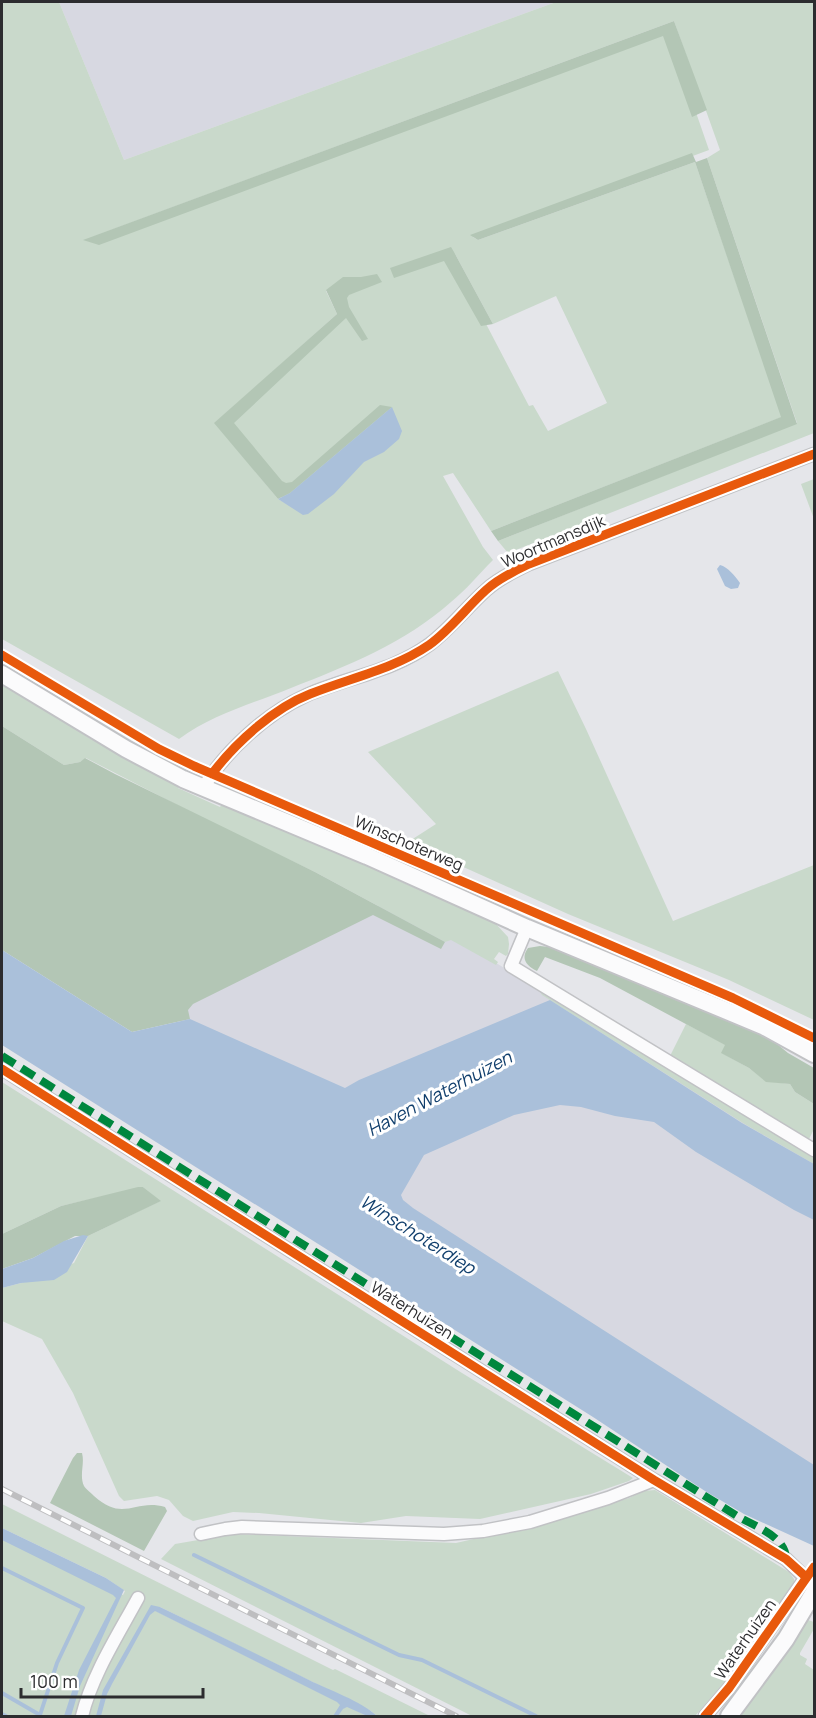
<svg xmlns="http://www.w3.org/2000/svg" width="816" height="1718" font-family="Manrope,sans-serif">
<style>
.built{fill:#d7d8e1}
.green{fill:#c9d9cb;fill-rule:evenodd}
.forest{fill:#b3c6b5}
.water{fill:#aac0da}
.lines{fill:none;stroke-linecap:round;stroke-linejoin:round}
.stream{stroke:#aac0da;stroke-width:4}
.minor-casing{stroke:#c1c2c5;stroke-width:15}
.secondary-casing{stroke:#c1c2c5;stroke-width:20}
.minor{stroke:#fbfbfc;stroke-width:12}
.secondary{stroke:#fbfbfc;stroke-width:16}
.rail-casing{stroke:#bebec0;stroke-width:6}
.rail{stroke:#fff;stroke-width:4;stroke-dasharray:11;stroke-linecap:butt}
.quiet{stroke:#00873e;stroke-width:8;stroke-dasharray:15 8;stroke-linecap:butt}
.cycleway-casing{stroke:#fff;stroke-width:13}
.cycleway{stroke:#e8590c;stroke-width:9}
.labels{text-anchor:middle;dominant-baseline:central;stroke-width:6;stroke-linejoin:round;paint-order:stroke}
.street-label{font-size:16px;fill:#2c2c2f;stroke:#fff}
.water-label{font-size:18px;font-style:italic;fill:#103e6c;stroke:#fff}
</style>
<rect width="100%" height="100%" fill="#e5e6ea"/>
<path class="built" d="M59,2h497l-432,158z
M386,902l63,32 365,224v333l-438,-274 -30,-124 -179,-79z"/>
<path class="green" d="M2,2h57l65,158 432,-158h258v431l-306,120 -10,-12 299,-118 -90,-265 13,-8 -46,-129 -590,219 583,-211 42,121 -236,87 5,3 217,-78 87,255 -291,114 -38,-58 -10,3 40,71 10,13c-14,14 -27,30 -42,42 -46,41 -104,64 -160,86 -39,16 -78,26 -112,51l-177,-100zM454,252l39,72 63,-28 51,107 -59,28 -15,-26 -4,1 -44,-84zM331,287l13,26 -120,108 63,83 -9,-5 -63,-76 122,-109 -11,-23z
M814,479v40l-13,-35z
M558,671l28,58 87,192 141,-56v155l-85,-40 -161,-66 -160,-72 28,-18 -68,-72z
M2,680l87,58 90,48 -1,2 42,19 2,-3 114,45 61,31 98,43 13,14 1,7 -1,10 -2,2 -7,-4 -5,7 4,3 -2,3 -45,-25 -6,2 -130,-70 -95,-45 -134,-69 -6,4 -16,3 -62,-39z
M518,974l296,179v11l-71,-41 -201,-128 -3,-5 -22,-13z
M686,1024l40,21 -4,8 27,15 17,13 24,3 5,8 19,12v25l-6,12 -138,-85z
M2,1082l460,291 171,105 -4,3 -38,13 -111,25 -74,-3 -45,7 -102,-10 -26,-1 -40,9 -10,-5 -14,-16 -12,-4 -33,5 -5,-5 -46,-103 -31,-54 -40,-18v-33l19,-5 53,-20 14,-27 72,-35 -17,-14 -82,19 -59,28z
M655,1490l134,82 5,7v7l-52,76 -47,54h-223l-311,-157 14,-15 58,-10 223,9 101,-23 72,-22 15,-7z
M2,1504l331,166 2,-1 95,47h-53l-6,-5 -38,-19 -173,-85 -10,1 217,108h-365v-182l121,61 2,-4 -19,-13 -104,-50z
M805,1619l9,3v7l-14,24v2l7,4 -2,5 9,6v46h-78z"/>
<path class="forest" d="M674,21l33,89 -15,7 -29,-81 -564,209 -16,-5z
M692,153l4,9 11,-4 90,266 -299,117 -7,-10 290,-114 -86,-255 -217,78 -8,-5z
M451,247l3,5 39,72 -12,2 -37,-65 -50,17 -4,-10z
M377,274l5,8 -33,13 -2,3 2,9 19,32 -6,2 -16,-23 -112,105 48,58 4,2 6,-1 88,-77 12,2 -102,86 -12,6 -64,-76 123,-109 -11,-24 17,-13h18z
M2,726l62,39 16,-3 5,-4 30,16 200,98 130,70 -4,7 -68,-34 -180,89 -5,6 2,9 -58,13 -130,-82z
M540,946l9,1 30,10 192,82 17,14 26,15v36l-19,-12 -5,-8 -24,-2 -17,-14 -28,-15 4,-8 -125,-67 -55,-21 -8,14c-10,-5 -17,-12 -9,-23z
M138,1187h5l18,14 -73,35h-13l-42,22 -31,11v-35l59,-28z
M77,1453h5c3,11 -3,22 2,33 2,3 7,7 10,10 30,27 41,2 71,11l2,4 -23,40 -94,-48 23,-45z"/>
<path class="water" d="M392,407l10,24 -3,8 -15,13 -20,10 -30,32 -26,20 -5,1 -25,-16 12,-6z
M720,565c8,2 15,11 20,18l-2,5 -7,1 -6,-3 -8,-17z
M2,950l130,82 58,-13 155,69 14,-8 191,-80 192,123 72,41v56l-20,-10 -98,-58 -42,-30 -39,-6 -34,-9 -21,-2 -46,10 -90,40 -23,40 2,5 10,8 401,257v81l-70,-32 -39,-23 -112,-74 -591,-372z
M83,1235l5,1 -21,36 -13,8 -33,3 -19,5v-19l31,-11 31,-17z
M2,1528l104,50 18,12 -44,96 -9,30h-7l15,-46 37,-72 -3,-3 -111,-55z
M151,1605l9,2c50,24 99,48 149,73 20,10 52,21 68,36h-10l-20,-9 -4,2 -5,7h-5l7,-11 -3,-3 -182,-91 -5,4 -38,69 -5,10 -6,22h-5l7,-26z"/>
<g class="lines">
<path class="stream" d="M194,1555l205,100 23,5 114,56
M2,1568l81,40 -26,55 -17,52 -38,-22
M2,1714l4,2"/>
<defs>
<path id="minor" d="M203,788c23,-38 64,-75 104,-93 41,-18 87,-24 123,-51 20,-15 37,-37 56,-54 12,-11 28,-19 43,-26l285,-110
M527,928l-16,38 303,184
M2,1069l652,411 132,79 28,27
M201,1534l24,-5 17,-2 202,7 39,-3 47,-9 78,-24 46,-18
M82,1716c10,-41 36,-81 56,-118
M705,1716l24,-28 77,-111"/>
<path id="secondary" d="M2,674l124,75 57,30 184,77 160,72 236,98 51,28
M729,1716l57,-77 28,-47"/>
</defs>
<use href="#minor" class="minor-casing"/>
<use href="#secondary" class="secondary-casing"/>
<use href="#minor" class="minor"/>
<use href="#secondary" class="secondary"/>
<defs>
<path id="rail" d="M2,1489l454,227"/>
</defs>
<use href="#rail" class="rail-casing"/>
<use href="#rail" class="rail"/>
<path class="quiet" d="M2,1056l735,460c17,10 49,20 49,43"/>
<defs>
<path id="cycleway" d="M2,655l157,94 35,17 539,232 81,40
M212,774c23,-31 62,-66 98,-80 40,-16 84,-25 119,-49 21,-15 38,-38 57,-55 12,-11 28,-19 43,-26l285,-110
M2,1069l652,411 132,79 20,18
M705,1716l24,-28 85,-121"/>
</defs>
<use href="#cycleway" class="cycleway-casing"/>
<use href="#cycleway" class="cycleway"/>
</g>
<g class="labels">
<g class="street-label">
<text transform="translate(553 541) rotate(-23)">Woortmansdijk</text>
<text transform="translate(409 843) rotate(23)">Winschoterweg</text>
<text transform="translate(412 1310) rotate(32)">Waterhuizen</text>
<text transform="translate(745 1639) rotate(-55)">Waterhuizen</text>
</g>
<g class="water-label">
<text transform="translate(439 1093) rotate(-28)">Haven Waterhuizen</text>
<text transform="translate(418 1234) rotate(32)">Winschoterdiep</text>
</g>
</g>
<rect width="816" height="1718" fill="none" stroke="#2c2c2f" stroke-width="6"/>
<path d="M21 1688v9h182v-9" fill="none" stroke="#2c2c2f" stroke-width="3"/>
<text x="30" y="1688" font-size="18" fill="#2c2c2f" stroke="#ffffff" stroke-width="4.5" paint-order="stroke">100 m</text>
</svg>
